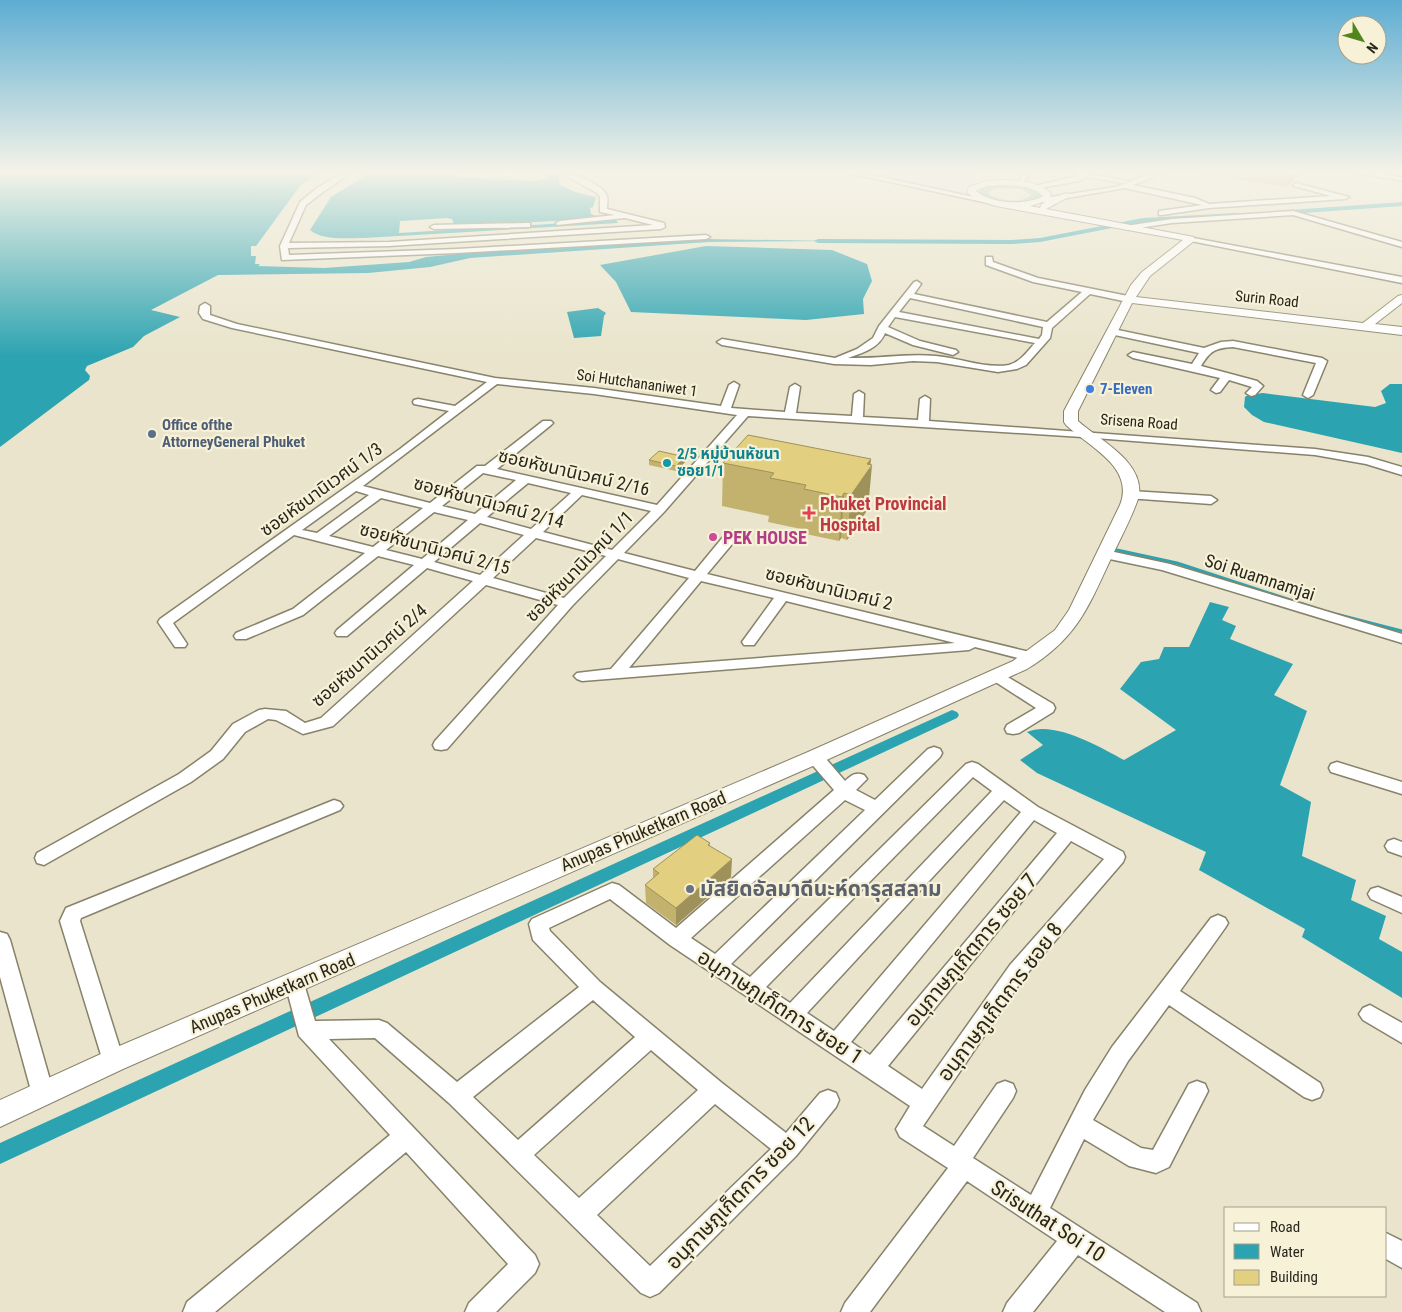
<svg xmlns="http://www.w3.org/2000/svg" width="1402" height="1312" font-family="'Roboto Condensed','Noto Sans Thai',sans-serif">
<style>
.commercial{fill:#e2d4e7}
.green{fill:#84c7a8;fill-rule:evenodd}
.water{fill:#2ca3b0}
.lines{fill:none;stroke-linecap:round;stroke-linejoin:round}
.stream{stroke:#2ca3b0;stroke-width:3}
.canal{fill:#2ca3b0;fill-rule:evenodd}
.minor-casing{stroke:#87826b;stroke-width:3}
.tertiary-casing{stroke:#87826b;stroke-width:2}
.minor{fill:#fff;fill-rule:evenodd}
.tertiary{fill:#fff;fill-rule:evenodd}
.wall{fill:#c2b26e}
.shaded-wall{fill:#9e915a}
.building{fill:#e2cf80;stroke:#9e915a}
.shop-dot{fill:#3f7fe0;stroke:#f7f1d8;stroke-width:2}
.service-dot{fill:#5c6f8a;stroke:#f7f1d8;stroke-width:2}
.culture-dot{fill:#0f9aa8;stroke:#f7f1d8;stroke-width:2}
.health-dot{fill:#e0444e;stroke:#f7f1d8;stroke-width:2}
.hotel-dot{fill:#d1479c;stroke:#f7f1d8;stroke-width:2}
.worship-dot{fill:#6b7280;stroke:#f7f1d8;stroke-width:2}
.labels{text-anchor:middle;dominant-baseline:central;stroke-width:4.5;stroke-linejoin:round;paint-order:stroke}
.far-street-label{font-size:15px;fill:#28261d;stroke:#f7f1d8}
.far-shop-label{font-size:15px;font-weight:bold;fill:#366cbe;stroke:#f7f1d8;text-anchor:start}
.far-service-label{font-size:15px;font-weight:bold;fill:#4e5e75;stroke:#f7f1d8;text-anchor:start}
.far-culture-label{font-size:15px;font-weight:bold;fill:#0d838f;stroke:#f7f1d8;text-anchor:start}
.street-label{font-size:18px;fill:#28261d;stroke:#f7f1d8}
.health-label{font-size:18px;font-weight:bold;fill:#be3a42;stroke:#f7f1d8;text-anchor:start}
.hotel-label{font-size:18px;font-weight:bold;fill:#b23c85;stroke:#f7f1d8;text-anchor:start}
.near-worship-label{font-size:21px;font-weight:bold;fill:#5b616d;stroke:#f7f1d8;text-anchor:start}
.near-street-label{font-size:21px;fill:#28261d;stroke:#f7f1d8}
</style>
<rect width="100%" height="100%" fill="#e9e4cb"/>
<path class="commercial" d="M862,173h114l-4,9 -9,5 -14,2z"/>
<path class="green" d="M1006,185l19,2 15,7 1,2c-12,12 -50,7 -62,-3 5,-9 18,-8 27,-8zM1001,188l21,1 9,6c-9,9 -32,6 -42,-1l2,-4z"/>
<path class="water" d="M0,173h319l-19,13 -44,60h-5v10h5l-1,8h5l-2,2 66,2 57,-4 28,-2 17,-5 32,-3 248,-15 129,2 -126,1 -239,16 -40,9 -62,6 -150,2 -67,35 29,7 -36,19 -11,11 -46,19 -2,4 5,6 -1,4 -89,67z
M370,173h83v2l7,2 75,4 10,-2 5,-5h8l2,11 18,8 18,4 -3,10 -3,1 1,6 5,2 -7,3 -125,7 -10,-2 -2,-5 -5,-1 -47,3 -1,12 217,-13 2,3 -254,15c-16,0 -41,3 -54,-8l21,-33z
M706,246l126,4 35,14 5,17 -9,18 1,15 -58,6 -175,-8 -15,-30 -16,-17z
M598,308l8,5 -2,3 -3,20 -27,2 -7,-26z
M1390,384h12v69l-138,-31 -12,-7 -8,-8 1,-10 3,-2 15,-2 112,14 11,-4 -5,-12z
M1210,602l19,5 -7,13 14,6 -6,13 63,25 -19,31 33,16 -27,74 31,17 -9,54 54,24 -5,20 35,16 -7,23 23,13v46l-100,-61 3,-8 -106,-59 7,-18 -169,-79 -17,-13 23,-15 -16,-13c27,-12 73,15 97,28l52,-30 -56,-41 21,-27 18,-3 5,-12h25z"/>
<g class="lines">
<path class="stream" d="M1117,550l60,13 147,48 78,20"/>
<path class="canal" d="M1402,202v4l-126,9 -3,-2 3,-2z
M1237,213l2,1v2l-96,6 -103,20 -28,2 -194,-1 -4,-2 4,-2 194,1 28,-2 103,-20z
M952,710l5,2 2,3 -2,3 -957,446v-21z"/>
<defs>
<path id="minor" d="M343,173h8l-28,19 -17,13 -17,38 100,-1 264,-17 -28,-7 -68,7 -1,-2 4,-2 55,-6 -15,-3v-15l-3,-4 -36,-20c12,0 41,10 46,23 1,4 0,9 0,13l57,14 1,4 -4,2 -272,17 -101,2 1,7 168,-6 249,-14 4,2 -4,2 -249,14 -175,7 -2,-14 20,-44 17,-14z
M848,173h14l130,28 -4,2z
M1023,173h6l-7,12h-4l-1,-1z
M1074,173h12l41,8 -3,2 -38,-6 -7,4 -45,8 -4,-2 48,-11 -3,-1z
M1153,173h10l-30,12 62,13 14,6 122,-8 -37,-10 -1,-1 3,-2 53,14 -4,2 -136,9 -47,7h-3v-4l43,-6 -77,-17 -81,14 -4,-2 4,-2 71,-11z
M1359,173h18l25,4v4z
M1293,211l109,31v5l-109,-32 -121,8 -40,6 -4,-2 4,-2 40,-6z
M527,223h3v4l-96,2 -4,-2 4,-2z
M1188,237l214,40v6l-211,-42h-3z
M986,257h6l1,5 45,16 90,18 4,3 -4,3 -38,-8 -38,34 -2,10 -24,27 -9,4 -19,3 -61,-10 -24,-1 -42,4 -37,-1 -112,-19 -5,-3 5,-3 113,19 22,-9 16,-11 6,-12 35,-44 3,-1 4,3 -7,10 133,28 35,-30 -49,-10 -47,-17zM910,298l133,29 -1,8 -3,4 -140,-27zM895,317l140,26c-8,9 -15,19 -26,22 -24,4 -49,-7 -73,-9 -29,-3 -58,3 -88,2 15,-5 31,-10 37,-25l28,12 40,10 5,-3 -2,-2 -36,-9 -32,-14z
M205,303l5,3v9l27,9 258,54 99,10 127,18 8,-21 5,-3 5,3 -8,23 54,4 5,-25 5,-3 5,3 -4,26 56,3 2,-22 5,-3 5,3 -1,23 55,3 2,-21 5,-3 5,3 -1,22 386,28 53,8 34,10v8l-36,-11 -51,-9 -233,-18 -334,-21 -84,96 -40,41 71,18 33,-40h10l1,3 -1,3 -31,37 331,80 3,3 -3,3 -5,2 -58,-15 -6,3 -387,31 -5,-2 -3,-3 3,-3 34,-4 78,-91 -71,-19 -46,47 -125,143 -6,1 -6,-1 -2,-4 2,-4 123,-136 -72,-20 -153,141 -30,8 -27,-14 -8,-1 -23,13 -22,27 -32,23 -147,83 -7,-2 -2,-5 2,-5 142,-79 32,-23 22,-27 26,-14 6,-1 21,2 19,12 16,-5 152,-137 -46,-13 -80,68h-10l-2,-3 2,-3 77,-65 -36,-9 -75,59 -57,24h-10l-2,-3 2,-3 57,-24 72,-56 -71,-18 -121,88 14,21 -2,3h-10l-17,-25 2,-3 240,-170 49,-38 -35,-7 -1,-2 1,-2 4,-1 37,7 32,-24 -255,-54 -29,-9 -4,-6 1,-7zM497,384l97,10 143,21 -80,90 -160,-36 54,-44 2,-2 -2,-2h-8l-58,45h-8l-47,37 -67,-17zM483,473l33,7 -41,34 -33,-8zM528,483l43,10 -40,36 -44,-12zM356,491l13,4 -52,38 -15,-3zM582,495l69,16 -39,39 -69,-18zM381,498l42,10 -50,39 -44,-11zM434,512l34,8 -46,39 -36,-9zM480,523l44,12 -44,40 -46,-13zM536,538l70,18 -42,42 -71,-20zM701,581l73,17 -32,44 2,3h10l32,-44 169,42 -326,25z
M1113,329l91,19 17,-6 12,-1 89,17 5,3 -14,34 -5,3 -5,-3 13,-32 -83,-16c-18,1 -23,4 -32,19l56,15 6,5 -8,9 -4,1 -5,-3 6,-6 -23,-7 -9,12 -4,1 -5,-3 9,-12 -87,-20 -5,-3 5,-3 59,12 7,-11 -89,-19 -2,-2z
M1131,491l80,5 6,4 -6,4 -84,-6 -2,-3z
M1105,550l65,14 232,70v9l-240,-73 -62,-13 -2,-3 2,-3z
M996,671l5,2 52,31 2,4 -2,4 -34,21 -6,1 -6,-1 -2,-4 2,-4 29,-17 -45,-29 -3,-3 3,-3z
M934,747l6,2 2,4 -2,4 -209,207 19,13 216,-213 6,-2 6,2 60,43 85,45 2,5 -2,5 -99,115 -101,149 31,20 43,-62 8,-3 8,3 3,7 -3,7 -40,60 58,37 54,-105 27,-43 99,-129 7,-3 7,3 3,5 -3,5 -45,63 140,92 3,7 -3,7 -8,3 -8,-3 -135,-92 -41,56 -35,59 48,28 12,2 36,-66 8,-3 8,3 3,7 -39,76 -13,6 -27,-7 -45,-27 -34,69 147,95 4,9h-36l-87,-57 -45,57h-30l4,-9 50,-62 -90,-60 -97,131h-29l4,-9 103,-135 -48,-31 -4,-8 14,-23 -240,-161 -60,-46 -61,29 1,3 50,51 122,101 64,50 34,-40 8,-3 8,3 3,7 -3,7 -40,49 -137,137 -9,4 -9,-4 -192,-190 -74,-65 -46,1 206,216 4,9 -4,9 -39,39h-31l4,-9 39,-39 -102,-112 -191,160h-32l4,-10 203,-167 -91,-99 -14,-53 3,-6 7,-2 7,2 13,44 64,-1 8,3 70,59 122,-95 -46,-47 -4,-16 3,-5 80,-36 7,2 57,43 158,-138 -25,-29 -2,-4 2,-4 6,-2 6,2 24,28c7,-6 10,-9 19,-6l3,4 -11,11 19,10 53,-51zM973,777l19,14 -202,212 -24,-16zM845,800l20,10 -150,144 -24,-16zM1004,800l17,12 -187,219 -27,-18zM1034,820l23,13 -187,222 -19,-13zM1071,841l33,18 -94,106 -88,124 -34,-23zM593,1000l42,37 -117,103 -45,-43zM651,1050l47,40 -119,108 -45,-43zM715,1104l56,45 -121,117 -53,-51z
M1337,762l65,20v12l-71,-22 -2,-4 2,-4z
M334,800l6,2 3,4 -3,4 -259,108 -1,3 44,140 -3,7 -8,3 -8,-3 -45,-147 6,-13z
M1394,839l8,3v14l-14,-5 -3,-5 3,-5z
M1378,887l24,10v16l-31,-14 -3,-5 3,-5z
M0,932l7,2 3,6 44,154 -3,7 -8,3 -8,-3 -3,-7 -32,-117z
M1370,1005l32,18v20l-39,-23 -4,-6 4,-6z
M1386,1233l16,8v27l-16,-9z"/>
<path id="tertiary" d="M986,181c22,-2 46,-2 64,11l1,5 -2,3 17,-7 4,3 -24,13 148,28v4l-44,35 -14,21 227,26 35,-27 4,-1v8l-27,21 27,3v8l-270,-32 -54,108v10c21,19 66,40 61,75 -6,19 -16,37 -25,56 -25,53 -35,85 -87,117l-205,93 -699,307 -123,58v-27l103,-47 705,-301 205,-91 42,-31 14,-20 51,-105c15,-38 -31,-58 -54,-80l-2,-3v-11l67,-126 11,-13 41,-32 -187,-34 -22,-7 -7,-7 2,-5zM987,186c17,-1 43,-3 56,10 -18,10 -51,8 -67,-5zM1046,201l-5,4 -1,3 -10,-2z"/>
</defs>
<use href="#minor" class="minor-casing"/>
<use href="#tertiary" class="tertiary-casing"/>
<use href="#minor" class="minor"/>
<use href="#tertiary" class="tertiary"/>
</g>
<path class="wall" d="M1194,173h107l-15,14z
M649,460l36,2 -9,9 -27,-6z
M723,463l147,2 -2,44 -21,31 -6,-2 -2,3 -38,-8v-4l-33,-7 1,-6 -47,-10z
M710,843v3l21,31 -55,48 -30,-22 -1,-18 8,-7v-9z"/>
<path class="shaded-wall" d="M1291,173h10l-15,14 4,-13z
M685,457v5l-9,9v-5z
M871,459l-1,10 2,-4 -4,44 -21,31 4,-45 16,-31z
M844,493l-3,45 -2,3 3,-44z
M732,859l-1,18 -55,48v-17z"/>
<path class="building" d="M748,435l123,24 -4,5 5,1 -21,30 -7,-2 -2,4 -38,-8 2,-4 -36,-7 4,-5 -51,-10z
M659,451l26,6 -9,9 -27,-6z
M697,835l13,8 -2,2 24,14 -56,49 -31,-23 14,-12 -6,-4z"/>
<linearGradient id="sky" x2="0" y2="1"><stop stop-color="#5dadd2"/><stop offset="0.48" stop-color="#f5f3e8"/><stop offset="1" stop-color="#f5f3e8" stop-opacity="0"/></linearGradient>
<rect width="1402" height="357" fill="url(#sky)"/>
<circle class="shop-dot" cx="1090" cy="389" r="5"/>
<circle class="service-dot" cx="152" cy="434" r="5"/>
<circle class="culture-dot" cx="667" cy="463" r="5"/>
<path class="health-dot" d="M806.5 505.5h5v5h5v5h-5v5h-5v-5h-5v-5h5z"/>
<circle class="hotel-dot" cx="713" cy="537" r="5"/>
<circle class="worship-dot" cx="690" cy="889" r="5"/>
<g class="labels">
<g class="far-street-label">
<text transform="translate(1267 299) rotate(6)">Surin Road</text>
<text transform="translate(637 383) rotate(8)">Soi Hutchananiwet 1</text>
<text transform="translate(1139 422) rotate(4)">Srisena Road</text>
</g>
<g class="far-shop-label">
<text x="1100" y="389">7-Eleven</text>
</g>
<g class="far-service-label">
<text x="162" y="425">Office ofthe<tspan x="162" dy="17">AttorneyGeneral Phuket</tspan></text>
</g>
<g class="far-culture-label">
<text x="677" y="454">2/5 หมู่บ้านหัชนา<tspan x="677" dy="17">ซอย1/1</tspan></text>
</g>
<g class="street-label">
<text transform="translate(574 472) rotate(13)">ซอยหัชนานิเวศน์ 2/16</text>
<text transform="translate(321 489) rotate(-36)">ซอยหัชนานิเวศน์ 1/3</text>
<text transform="translate(489 502) rotate(15)">ซอยหัชนานิเวศน์ 2/14</text>
<text transform="translate(435 548) rotate(15)">ซอยหัชนานิเวศน์ 2/15</text>
<text transform="translate(579 566) rotate(-46)">ซอยหัชนานิเวศน์ 1/1</text>
<text transform="translate(1260 577) rotate(18)">Soi Ruamnamjai</text>
<text transform="translate(829 588) rotate(14)">ซอยหัชนานิเวศน์ 2</text>
<text transform="translate(369 655) rotate(-41)">ซอยหัชนานิเวศน์ 2/4</text>
<text transform="translate(643 831) rotate(-23)">Anupas Phuketkarn Road</text>
<text transform="translate(272 993) rotate(-23)">Anupas Phuketkarn Road</text>
</g>
<g class="health-label">
<text x="820" y="503">Phuket Provincial<tspan x="820" dy="21">Hospital</tspan></text>
</g>
<g class="hotel-label">
<text x="723" y="537">PEK HOUSE</text>
</g>
<g class="near-worship-label">
<text x="700" y="889">มัสยิดอัลมาดีนะห์ดารุสสลาม</text>
</g>
<g class="near-street-label">
<text transform="translate(971 950) rotate(-50)">อนุภาษภูเก็ตการ ซอย 7</text>
<text transform="translate(1000 1002) rotate(-53)">อนุภาษภูเก็ตการ ซอย 8</text>
<text transform="translate(780 1007) rotate(33)">อนุภาษภูเก็ตการ ซอย 1</text>
<text transform="translate(740 1193) rotate(-46)">อนุภาษภูเก็ตการ ซอย 12</text>
<text transform="translate(1048 1221) rotate(33)">Srisuthat Soi 10</text>
</g>
</g>
<rect x="1224" y="1207" width="162" height="90" fill="#f7f1d8" stroke="#a4a08d"/>
<rect x="1234" y="1223" width="25" height="8" fill="#ffffff" stroke="#a4a08d"/>
<text x="1270" y="1232" font-size="15" fill="#28261d">Road</text>
<rect x="1234" y="1244" width="25" height="15" fill="#2ca3b0" stroke="#a4a08d"/>
<text x="1270" y="1257" font-size="15" fill="#28261d">Water</text>
<rect x="1234" y="1270" width="25" height="15" fill="#e2cf80" stroke="#a4a08d"/>
<text x="1270" y="1282" font-size="15" fill="#28261d">Building</text>
<g transform="translate(1362 40) rotate(128)"><circle r="24" fill="#f7f1d8" stroke="#a4a08d"/>
<path d="M0-4L9 19L0 12L-9 19Z" fill="#52861c"/>
<text y="-8" font-size="14" font-weight="bold" text-anchor="middle" fill="#28261d">N</text>
</g>
</svg>
